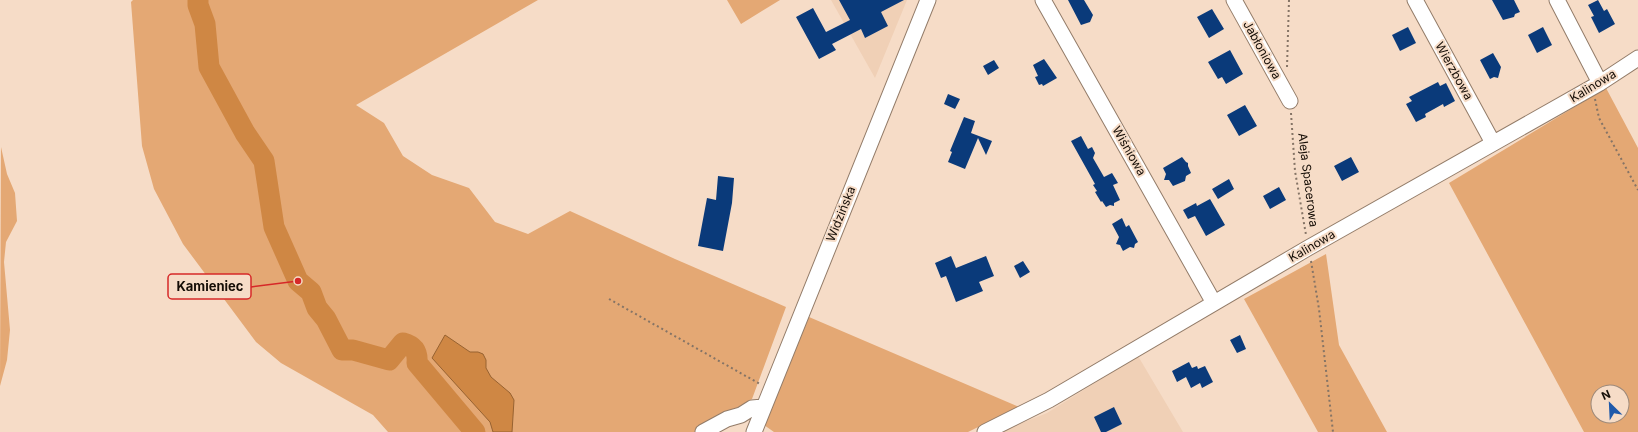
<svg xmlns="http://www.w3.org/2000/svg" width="1638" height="432" viewBox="0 0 1638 432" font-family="Inter,sans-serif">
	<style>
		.built { fill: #f0d0b6 }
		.green { fill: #e4a874; fill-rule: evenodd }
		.water { fill: #cf8744; stroke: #976231 }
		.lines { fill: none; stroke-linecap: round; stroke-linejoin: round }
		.river { stroke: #cf8744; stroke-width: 21 }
		.building { fill: #0a3a7a }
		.minor-casing { stroke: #937c69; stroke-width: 17 }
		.path { stroke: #857466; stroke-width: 2; stroke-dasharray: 2 3; stroke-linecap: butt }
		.minor { stroke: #fff; stroke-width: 15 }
		.labels { text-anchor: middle; stroke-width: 4; stroke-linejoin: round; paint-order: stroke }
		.street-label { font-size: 12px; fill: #150d06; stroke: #f6dcc7 }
		.leader { fill: none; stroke: #d62828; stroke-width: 1.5 }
		.callout-dot { fill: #d62828; stroke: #f6dcc7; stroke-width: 1.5 }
		.callout { fill: #f6dcc7; stroke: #d62828; stroke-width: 1.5 }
		.callout-label { font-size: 13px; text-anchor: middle; font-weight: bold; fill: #150d06 }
	</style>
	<rect width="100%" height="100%" fill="#f6dcc7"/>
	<path class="built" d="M831 0H907L875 78Z
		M1138 356 1183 432H999L1047 413Z"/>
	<path class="green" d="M133 0H538L356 105 384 123 403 156 432 175 469 188 495 222 528 234 570 211 675 259 786 307 752 399 697 432H388L373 415 281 363 256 342 183 244 154 189 142 146 131 2Z
		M727 0H780L741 24Z
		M1606 88 1638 148V432H1584L1449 183ZM1598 392H1622V416H1598Z
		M1 147 7 174 15 193 17 221 6 242 4 262 10 330 7 360 0 386Z
		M1326 254 1339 345 1387 432H1318L1244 299Z
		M809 317 1019 407 968 432H774L764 425Z"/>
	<path class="water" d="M445 335 470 352H478L483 354 486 360V368L491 377 510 393 514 400 512 432H493L490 422 432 358Z"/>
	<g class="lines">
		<path class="river" d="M198 0V5L205 24 209 67 245 133 264 161 274 227 298 281 311 292 317 308 326 319 342 350H353L389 360 403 343C414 346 418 351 417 363L475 432"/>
	</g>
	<path class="building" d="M839 0H904L881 12 888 26 865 38 861 29 832 44 836 50 819 59 796 17 813 8 826 32 850 20Z
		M1068 0H1084L1093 15 1090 22 1081 25Z
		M1492 0H1514L1520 12 1515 14 1514 17 1503 20Z
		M1598 0 1604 11 1607 9 1615 24 1599 33 1591 17 1594 16 1588 5Z
		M1212 9 1224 29 1209 38 1197 17Z
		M1408 27 1416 43 1400 51 1392 35Z
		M1543 27 1552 45 1537 53 1528 35Z
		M1230 50 1243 74 1226 84 1222 77 1218 79 1208 62Z
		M1493 53 1501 67 1498 78 1494 77 1490 79 1480 60Z
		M1044 59 1057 78 1043 86 1042 84 1039 85 1035 77 1038 76 1033 65Z
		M994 60 999 68 988 75 983 66Z
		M1438 82 1440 86 1446 83 1455 101 1444 107 1443 104 1425 114 1426 117 1416 122 1406 104 1412 101 1409 97Z
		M948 94 960 99 955 109 944 104Z
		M1245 105 1257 126 1239 136 1227 115Z
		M964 117 975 121 971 133 992 141 986 155 978 138 965 169 948 162 952 152 950 151Z
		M1081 136 1088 149 1092 147 1095 153 1093 158 1104 177 1112 173 1118 183 1113 185 1120 200 1114 203V206L1110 205 1106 207 1102 201 1101 202 1095 192 1097 191 1093 185 1095 184 1071 141Z
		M1182 157 1186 162 1188 163V166L1191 173 1186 176 1185 181 1173 186 1169 180H1164L1166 174 1163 168Z
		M1351 157 1359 172 1342 181 1334 166Z
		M718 176 734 178 732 203 723 251 698 246 707 198 716 200Z
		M1229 179 1234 189 1218 199 1212 189Z
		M1279 187 1286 200 1270 209 1263 196Z
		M1210 199 1225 225 1206 236 1195 216 1188 219 1183 210 1196 203 1197 206Z
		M1122 218 1126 227 1129 225 1138 242 1135 244 1134 248 1130 247 1123 251 1120 245 1116 244 1119 237 1112 224Z
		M951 256 956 268 986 256 994 276 979 282 983 291 956 302 946 276 941 278 935 263Z
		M1023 261 1030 272 1020 278 1014 266Z
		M1240 335 1246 349 1237 353 1230 340Z
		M1189 362 1192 368 1197 366 1198 369 1205 366 1213 382 1202 388 1200 383 1191 388 1186 377 1177 382 1172 371Z
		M1114 407 1122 424 1106 432H1101L1094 417Z"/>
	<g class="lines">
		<defs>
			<path id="minor" d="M1043 0 1214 303
				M1234 0 1290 101
				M1415 0 1493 143
				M1557 0 1600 83
				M703 432 727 419 741 415 752 408 763 407
				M754 432 928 0
				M985 432 1049 400 1308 248 1600 83 1638 58"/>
		</defs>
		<use href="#minor" class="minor-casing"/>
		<path class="path" d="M1287 67 1289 0
			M1595 99 1599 118 1638 190
			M1291 113 1295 171 1306 235
			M1311 261 1319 309 1333 432
			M609 299 760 384"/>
		<use href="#minor" class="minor"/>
	</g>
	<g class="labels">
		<g class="street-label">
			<text transform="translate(1262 50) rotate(61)" y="4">Jabłoniowa</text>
			<text transform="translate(1454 71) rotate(61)" y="4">Wierzbowa</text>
			<text transform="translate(1593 86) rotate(-31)" y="4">Kalinowa</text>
			<text transform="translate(1129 151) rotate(60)" y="4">Wiśniowa</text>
			<text transform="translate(1308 180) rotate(83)" y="4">Aleja Spacerowa</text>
			<text transform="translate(841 214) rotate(-68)" y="4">Widzińska</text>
			<text transform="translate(1312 246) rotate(-30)" y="4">Kalinowa</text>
		</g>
	</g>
	<path class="leader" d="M298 281L251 287"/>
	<circle class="callout-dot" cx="298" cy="281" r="4"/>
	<rect class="callout" x="168" y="274" width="83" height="25" rx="4"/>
	<g class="callout-label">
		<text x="210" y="291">Kamieniec</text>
	</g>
	<g transform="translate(1610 404) rotate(336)"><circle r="19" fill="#f6dcc7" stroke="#9c897a"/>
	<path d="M0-3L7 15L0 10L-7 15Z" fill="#1f59aa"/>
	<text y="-6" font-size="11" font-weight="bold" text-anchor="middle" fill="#150d06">N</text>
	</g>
</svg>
